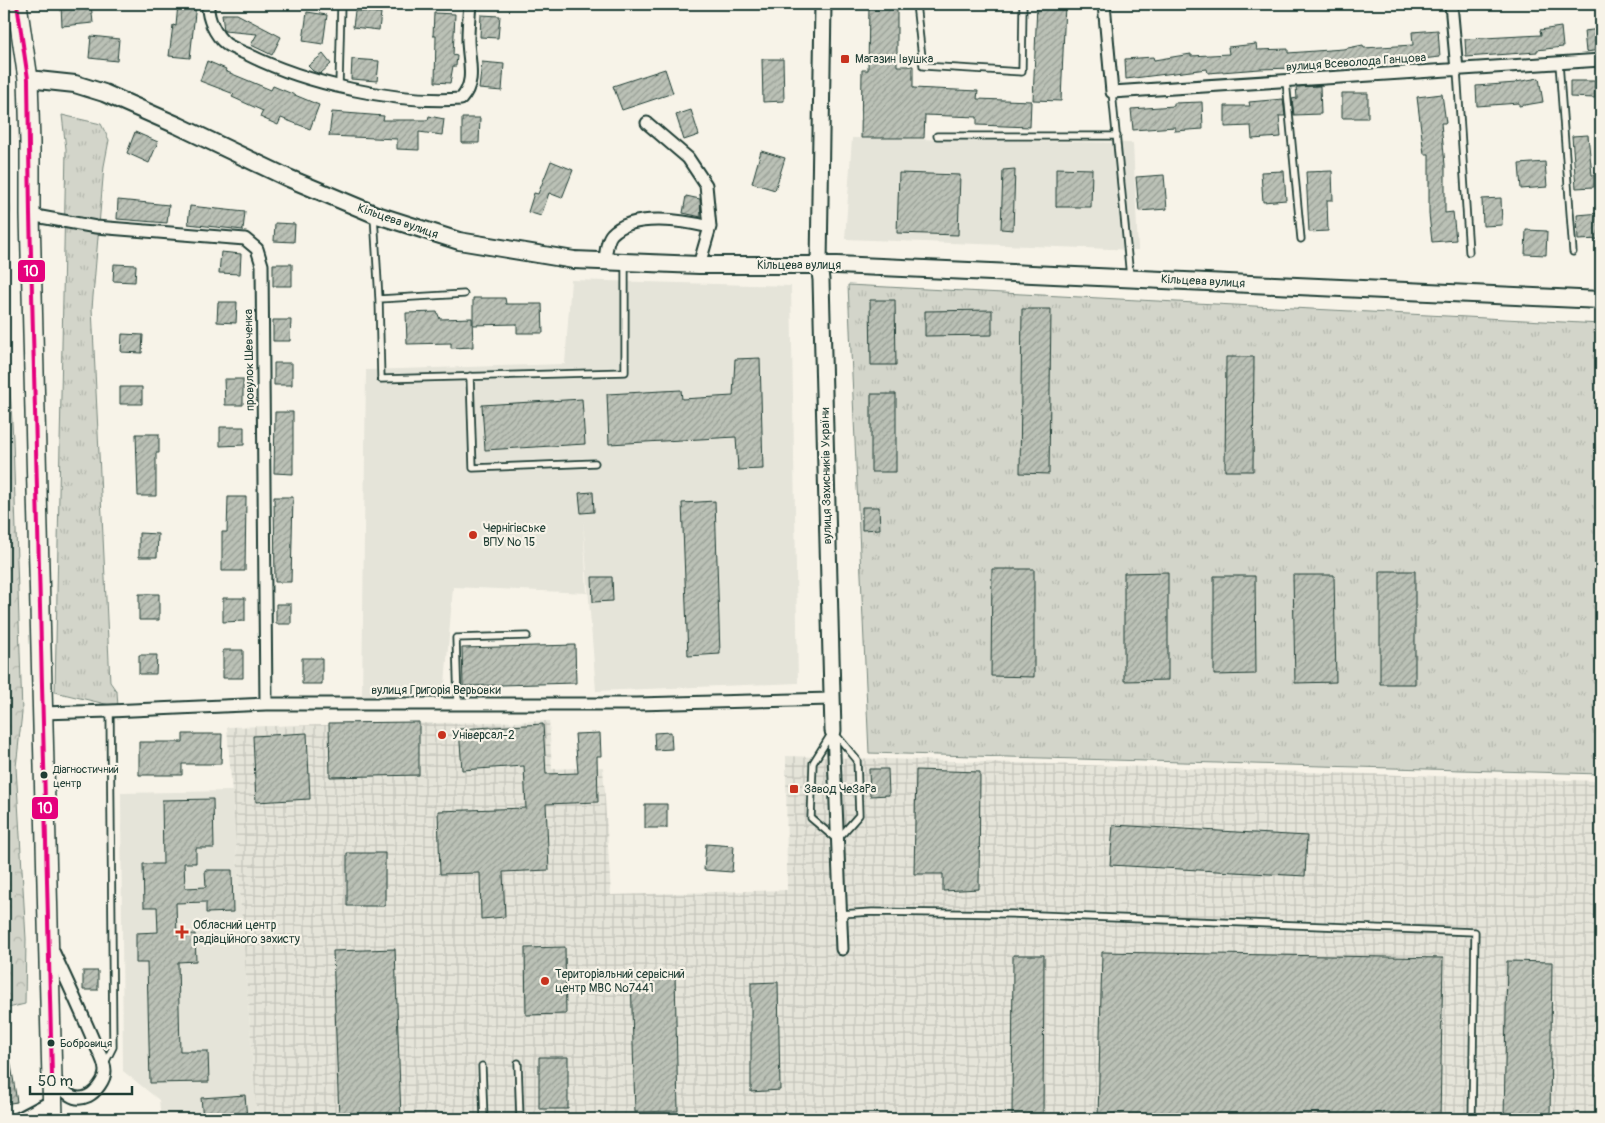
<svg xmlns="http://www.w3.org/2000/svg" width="1605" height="1123" viewBox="0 0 1605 1123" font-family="Pangolin,sans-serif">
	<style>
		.built { fill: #e5e4d9 }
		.industrial { fill: url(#industrial-grid) }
		.grass { fill: url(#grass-tufts); stroke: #79897f }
		.forest { fill: url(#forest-crowns); stroke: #79897f }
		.park { fill: url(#park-dots); stroke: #79897f }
		.building { fill: url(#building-hatch); stroke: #1f3d34 }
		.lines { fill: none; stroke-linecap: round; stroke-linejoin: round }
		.service-casing { stroke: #1f3d34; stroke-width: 9 }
		.minor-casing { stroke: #1f3d34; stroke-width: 15 }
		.tertiary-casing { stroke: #1f3d34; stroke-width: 19 }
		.secondary-casing { stroke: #1f3d34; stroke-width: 20 }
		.primary-casing { stroke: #1f3d34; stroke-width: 22 }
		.service { stroke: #f7f3e8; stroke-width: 5.5 }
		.minor { stroke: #f7f3e8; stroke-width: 11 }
		.tertiary { stroke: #f7f3e8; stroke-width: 15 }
		.secondary { stroke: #f7f3e8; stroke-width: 16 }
		.primary { stroke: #f7f3e8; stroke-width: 19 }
		.bus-1-casing { stroke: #f7f3e8; stroke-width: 8 }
		.bus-1 { stroke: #e5007d; stroke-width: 4 }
		.poi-dot { fill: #c8321e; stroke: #f7f3e8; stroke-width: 2 }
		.bus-dot { fill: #1f3d34; stroke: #f7f3e8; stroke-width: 2 }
		.labels { text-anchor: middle; stroke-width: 4.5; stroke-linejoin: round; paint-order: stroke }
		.bus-label { font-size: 11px; fill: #1f3d34; stroke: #f7f3e8; text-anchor: start }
		.poi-label { font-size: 12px; fill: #1f3d34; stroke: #f7f3e8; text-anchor: start }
		.street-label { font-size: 12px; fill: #1f3d34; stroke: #f7f3e8 }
		.line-badge { stroke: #f7f3e8; stroke-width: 2 }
		.badge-label { font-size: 14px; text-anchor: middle; font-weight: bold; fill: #fff }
	</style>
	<defs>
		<pattern id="industrial-grid" width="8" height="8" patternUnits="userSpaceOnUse" patternTransform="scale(1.25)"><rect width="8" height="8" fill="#e5e4d9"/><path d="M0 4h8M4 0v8" fill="none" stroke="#c4c4bb"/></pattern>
		<pattern id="grass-tufts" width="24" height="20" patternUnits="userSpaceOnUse" patternTransform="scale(1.25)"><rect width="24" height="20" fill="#d3d5ca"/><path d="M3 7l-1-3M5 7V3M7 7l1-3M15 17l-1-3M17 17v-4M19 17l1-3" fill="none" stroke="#b5b8ae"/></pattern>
		<pattern id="forest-crowns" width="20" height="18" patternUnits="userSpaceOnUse" patternTransform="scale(1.25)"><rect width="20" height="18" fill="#d3d5ca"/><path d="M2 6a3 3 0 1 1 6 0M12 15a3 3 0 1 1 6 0" fill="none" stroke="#b5b8ae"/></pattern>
		<pattern id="park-dots" width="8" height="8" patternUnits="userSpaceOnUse" patternTransform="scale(1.25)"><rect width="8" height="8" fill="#d3d5ca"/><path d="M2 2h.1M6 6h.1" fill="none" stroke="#b5b8ae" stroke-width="1.8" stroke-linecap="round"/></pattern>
		<pattern id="building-hatch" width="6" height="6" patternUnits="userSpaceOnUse" patternTransform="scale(1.25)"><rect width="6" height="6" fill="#bbc1b6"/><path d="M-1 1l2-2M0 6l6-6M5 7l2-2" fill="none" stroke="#979e95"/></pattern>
	</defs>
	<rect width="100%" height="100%" fill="#f7f3e8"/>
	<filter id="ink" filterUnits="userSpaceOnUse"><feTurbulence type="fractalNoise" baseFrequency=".02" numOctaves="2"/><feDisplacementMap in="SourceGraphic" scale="10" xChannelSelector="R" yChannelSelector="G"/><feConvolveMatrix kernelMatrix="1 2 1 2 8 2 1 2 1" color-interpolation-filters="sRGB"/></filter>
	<g filter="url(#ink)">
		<path class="built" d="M852 138 1133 143 1138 250 845 239Z
			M571 280 791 286 798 683 596 691 583 521 587 593 453 587 444 696 362 697 366 370 565 364Z
			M232 791 257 1119H161L159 1100 123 1071 121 793Z"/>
		<path class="industrial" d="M549 721 552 769 603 767 611 895 787 890 786 756 1601 781V1119H257L227 727Z"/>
		<path class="grass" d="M62 115 101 124 109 140 104 166 92 308 110 682 117 692 118 707 55 692 66 149Z
			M848 285 1601 324V774L869 753Z"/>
		<path class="forest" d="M4 289 13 439 22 713 16 767 26 939 25 1004 4 1009Z"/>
		<path class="park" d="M4 126 10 210 8 232H4Z"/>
		<path class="building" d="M91 4 93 23 62 26 61 6Z
			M178 4H196L190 58 169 56 173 25 176 26Z
			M1037 4H1065L1061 101 1033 100Z
			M869 5 897 6V66H913V88L978 91 977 99 1031 101 1030 127 977 125V117L925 115 924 138H861L862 70H868Z
			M355 11 381 13 379 30 353 27Z
			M307 12 327 15 323 44 303 41Z
			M434 13 455 14 453 55 457 56 456 66H453L450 83 435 82 436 36H433Z
			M222 14H237L281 37 272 55 251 45 257 34 224 31Z
			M481 15 500 16 498 38 480 37Z
			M1561 27 1563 47 1537 50V52L1466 57 1465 39 1541 35 1540 30Z
			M1601 29V50L1586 52 1584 31Z
			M1438 30 1440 57 1341 68V66L1319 67V71L1295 72V68L1260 69 1208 73 1207 69 1126 79 1125 59 1153 57 1154 60 1191 54V56L1229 54 1228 47 1256 44 1257 50 1288 49V53L1343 49 1363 45 1364 48 1413 45 1412 32Z
			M91 36 119 39 117 61 89 58Z
			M323 54 331 64 320 74 313 71 308 66Z
			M352 59 379 61 377 81 351 79Z
			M762 59H783L784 101 763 102Z
			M207 61 226 69 225 71 271 90 273 86 319 105 310 129 281 118 278 125 260 117 263 111 232 97 234 94 200 81Z
			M482 62 504 64 502 91 479 89Z
			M665 69 673 93 622 110 613 86Z
			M1539 78 1543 102 1519 106V103L1477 106 1476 86 1516 83V82Z
			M1570 81H1595V98L1570 97Z
			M1320 86 1321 114 1294 115 1292 99 1297 98 1296 87Z
			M1342 93H1368V118H1342Z
			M1442 94 1446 123H1441L1445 165V213L1453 212 1456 240 1432 242 1429 214V154H1424L1417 97Z
			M1283 99 1285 116H1279L1281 137 1252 139 1251 126 1225 127V106H1250L1249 102Z
			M1202 102 1203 129 1175 131V127L1133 130 1131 109 1174 106V103Z
			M691 110 699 135 684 140 676 115Z
			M332 112 384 116 383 120H428L429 116 444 119 442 135 419 132V150L397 149V139L329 136Z
			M462 118H480L479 143H462Z
			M135 132 158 142 149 163 127 153Z
			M1588 135 1592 175H1594V187L1576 188 1572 136Z
			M761 151 785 158 775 190 752 183Z
			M551 161 573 170 562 198 549 193 541 216 528 212 534 193 538 194Z
			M1545 162 1547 187 1521 189 1519 164Z
			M1056 168 1092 169 1091 207H1056Z
			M1015 169 1013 230 1001 229 1003 170Z
			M1284 171 1286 200 1263 202 1261 172Z
			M1332 171 1333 200H1327L1328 231 1309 232 1306 172Z
			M899 173 960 175 958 235 897 233Z
			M1164 175 1167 209 1139 211 1136 177Z
			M686 196 700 199 701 217 683 213Z
			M1501 198 1502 225 1483 226 1482 199Z
			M118 200 169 205 167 223 117 219Z
			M190 206 245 212 243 230 188 224Z
			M1601 213V239L1578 240 1577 215Z
			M275 223 295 224 294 242 274 241Z
			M1526 230 1547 231 1546 255 1525 254Z
			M221 252 241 254 240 274 219 273Z
			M114 264 136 265 135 282 113 281Z
			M273 264H292V286H273Z
			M473 298H505L506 304H542L543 333H517V324L473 325Z
			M870 300H895L896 365H871Z
			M218 302H237L236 323 217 322Z
			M1022 309H1051L1049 474 1020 473Z
			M992 310V335L925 336V311Z
			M437 312 440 319 472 318 473 347 451 348V343L407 344 406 313Z
			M273 320H291L290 341H273Z
			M122 334 143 335 142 353 121 352Z
			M1226 357H1254L1253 471H1225Z
			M760 358 763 469 738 470 736 437 609 444 607 394 681 390 682 399 733 396 735 359Z
			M274 363H292V385H274Z
			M224 379H243V405H225Z
			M120 387H142V404H120Z
			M871 394H896V472H871Z
			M582 399 585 444 485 450 482 405Z
			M275 412H293V474L274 473Z
			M220 427H244V445L220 446Z
			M136 434H159V453H156V496H138Z
			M593 492 594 512 581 513 579 493Z
			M228 497H246L245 571H222V532H227Z
			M274 497H293L291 582H275Z
			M715 501 720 654 688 656 682 503Z
			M862 507H879L880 529 862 530Z
			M139 533 158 534 157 557H139Z
			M992 569H1034V677L991 676Z
			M1380 571H1415V684H1380Z
			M1168 572V680L1124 681V573Z
			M1293 575H1334L1336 682 1295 683Z
			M1214 576H1255L1256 674 1214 675Z
			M592 577H612L613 601 593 602Z
			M139 594H159V620H139Z
			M223 598H245V621L223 622Z
			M276 604H291V624H276Z
			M575 645 576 683 463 686 462 648Z
			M223 650H243V678H223Z
			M139 655H157L156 674H139Z
			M302 658H322V684H302Z
			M419 722V775L330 777 329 723Z
			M543 724 546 774 578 773 575 734 600 733 601 756H597L598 802 546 804 549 870 503 872 505 917 481 919 480 873 440 874 438 811 526 808 524 766 462 770 459 729Z
			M671 732 672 749 655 750 654 733Z
			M307 733 310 799 256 802 253 736Z
			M183 734H222L221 764H182V775H139V742H183Z
			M869 769H888L889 795 870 796Z
			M916 770 980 772 979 889 943 891V874H914Z
			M213 799 214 848H196V863H184L185 888 206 887 205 870H232L233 912 206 913V902L176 903 177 935 195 934 196 961 178 962 180 1051H208L209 1082 150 1083 147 963H136V933L158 932 157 907H144L143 864H163L162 800Z
			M645 804H667V828H645Z
			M1113 825 1307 836 1305 876 1110 865Z
			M706 844 734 846 732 872 704 870Z
			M347 853H385V906H347Z
			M565 947 566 1014 526 1015 525 948Z
			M395 949 401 1119H339L333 951Z
			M1102 952 1443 958 1440 1119H1098Z
			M1013 955H1044L1043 1119H1012Z
			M1507 961 1552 962 1550 1119H1504Z
			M83 971H98V990H83Z
			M675 974 678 1111 635 1112 631 975Z
			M778 982 780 1090 751 1092V983Z
			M539 1057H568V1109H539Z
			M10 1059 17 1102 4 1104V1060Z
			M245 1095 247 1119H203L201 1098Z"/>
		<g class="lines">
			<defs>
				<path id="service" d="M916 4 923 66 1022 72 1023 4
					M1559 63 1573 252
					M1457 70 1469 252
					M1286 81 1301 239
					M339 86 341 4
					M1112 92 1130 277
					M937 136H1117
					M374 216 379 299 464 294
					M379 299 381 379 625 372V264
					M470 376 473 468 595 463
					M458 704 456 638 527 636
					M833 731 857 760 859 815 837 840 811 818 813 763Z
					M840 914 872 912 1012 914 1475 932 1472 1119
					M518 1063 520 1119
					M104 1065 113 1047 110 711
					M482 1066 484 1119"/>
				<path id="minor" d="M208 4C207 18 215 35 226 44 232 48 240 51 247 54 304 83 397 104 461 99 477 81 468 61 468 39 468 27 469 15 470 4
					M1104 4 1112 92 1601 60
					M1451 4 1457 70
					M647 123 688 158 706 185 710 227 699 265
					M30 215 96 227 245 239 257 249 262 265 266 704
					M605 260C606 252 607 239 612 234 633 212 685 221 710 227
					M41 713 110 711 266 704H637L831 699
					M833 731 842 949
					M52 1076C62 1088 71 1104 88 1096 96 1092 105 1080 105 1071 105 1061 98 1051 94 1042 81 1011 67 981 53 951
					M18 1119 52 1101"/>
				<path id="tertiary" d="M823 4 819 264 821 280 833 731"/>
				<path id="secondary" d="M28 79 75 84 104 93 179 126 286 177 374 214 459 241 574 260 699 265H837L1601 300"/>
				<path id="primary" d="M17 4 28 79 30 143V215L53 1119"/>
			</defs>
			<use href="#service" class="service-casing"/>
			<use href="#minor" class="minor-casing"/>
			<use href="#tertiary" class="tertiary-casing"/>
			<use href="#secondary" class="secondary-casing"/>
			<use href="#primary" class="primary-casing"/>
			<use href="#service" class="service"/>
			<use href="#minor" class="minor"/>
			<use href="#tertiary" class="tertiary"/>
			<use href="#secondary" class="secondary"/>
			<use href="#primary" class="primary"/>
			<defs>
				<path id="bus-1" d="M17 4 28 79 30 215 52 1076"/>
			</defs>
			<use href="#bus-1" class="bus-1-casing"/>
			<use href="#bus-1" class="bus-1"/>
		</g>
	</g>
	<g class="poi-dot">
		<rect x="840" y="54" width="10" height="10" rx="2.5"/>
		<circle cx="473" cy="535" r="5"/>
		<circle cx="442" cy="735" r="5"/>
		<rect x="789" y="784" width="10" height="10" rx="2.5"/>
		<path d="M179.5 924.5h5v5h5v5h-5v5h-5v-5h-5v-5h5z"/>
		<circle cx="545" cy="981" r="5"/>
	</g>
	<g class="bus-dot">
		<circle cx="44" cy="775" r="4.5"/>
		<circle cx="51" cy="1043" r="4.5"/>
	</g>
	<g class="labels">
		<g class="bus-label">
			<text x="53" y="773">Діагностичний<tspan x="53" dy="14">центр</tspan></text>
			<text x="60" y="1047">Бобровиця</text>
		</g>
		<g class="poi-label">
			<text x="855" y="63">Магазин Івушка</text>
			<text x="483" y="532">Чернігівське<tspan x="483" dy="14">ВПУ № 15</tspan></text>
			<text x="452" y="739">Універсал-2</text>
			<text x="804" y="793">Завод ЧеЗаРа</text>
			<text x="193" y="929">Обласний центр<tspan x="193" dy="14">радіаційного захисту</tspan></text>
			<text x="555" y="978">Територіальний сервісний<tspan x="555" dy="14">центр МВС №7441</tspan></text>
		</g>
		<g class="street-label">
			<text transform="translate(1356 62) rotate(-4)" y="4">вулиця Всеволода Ганцова</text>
			<text transform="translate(398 221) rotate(19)" y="4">Кільцева вулиця</text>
			<text x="799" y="269">Кільцева вулиця</text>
			<text transform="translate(1203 281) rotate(3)" y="4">Кільцева вулиця</text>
			<text transform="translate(249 360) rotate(-91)" y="4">провулок Шевченка</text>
			<text transform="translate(826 476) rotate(-91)" y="4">вулиця Захисників України</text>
			<text x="436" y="694">вулиця Григорія Верьовки</text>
		</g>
	</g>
	<g class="line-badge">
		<rect x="17" y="259" width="29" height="24" rx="5" fill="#e5007d"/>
		<rect x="31" y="796" width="28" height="24" rx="5" fill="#e5007d"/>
	</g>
	<g class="badge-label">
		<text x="31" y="276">10</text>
		<text x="45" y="813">10</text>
	</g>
	<rect width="1605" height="1123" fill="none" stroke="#f7f3e8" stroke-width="20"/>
	<rect x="10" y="10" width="1585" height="1103" fill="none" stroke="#1f3d34" stroke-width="2" filter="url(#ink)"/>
	<path d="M30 1086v8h102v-8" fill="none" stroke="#1f3d34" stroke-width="2.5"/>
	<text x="38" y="1086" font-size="15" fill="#1f3d34" stroke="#f7f3e8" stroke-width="4" paint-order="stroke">50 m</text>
</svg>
